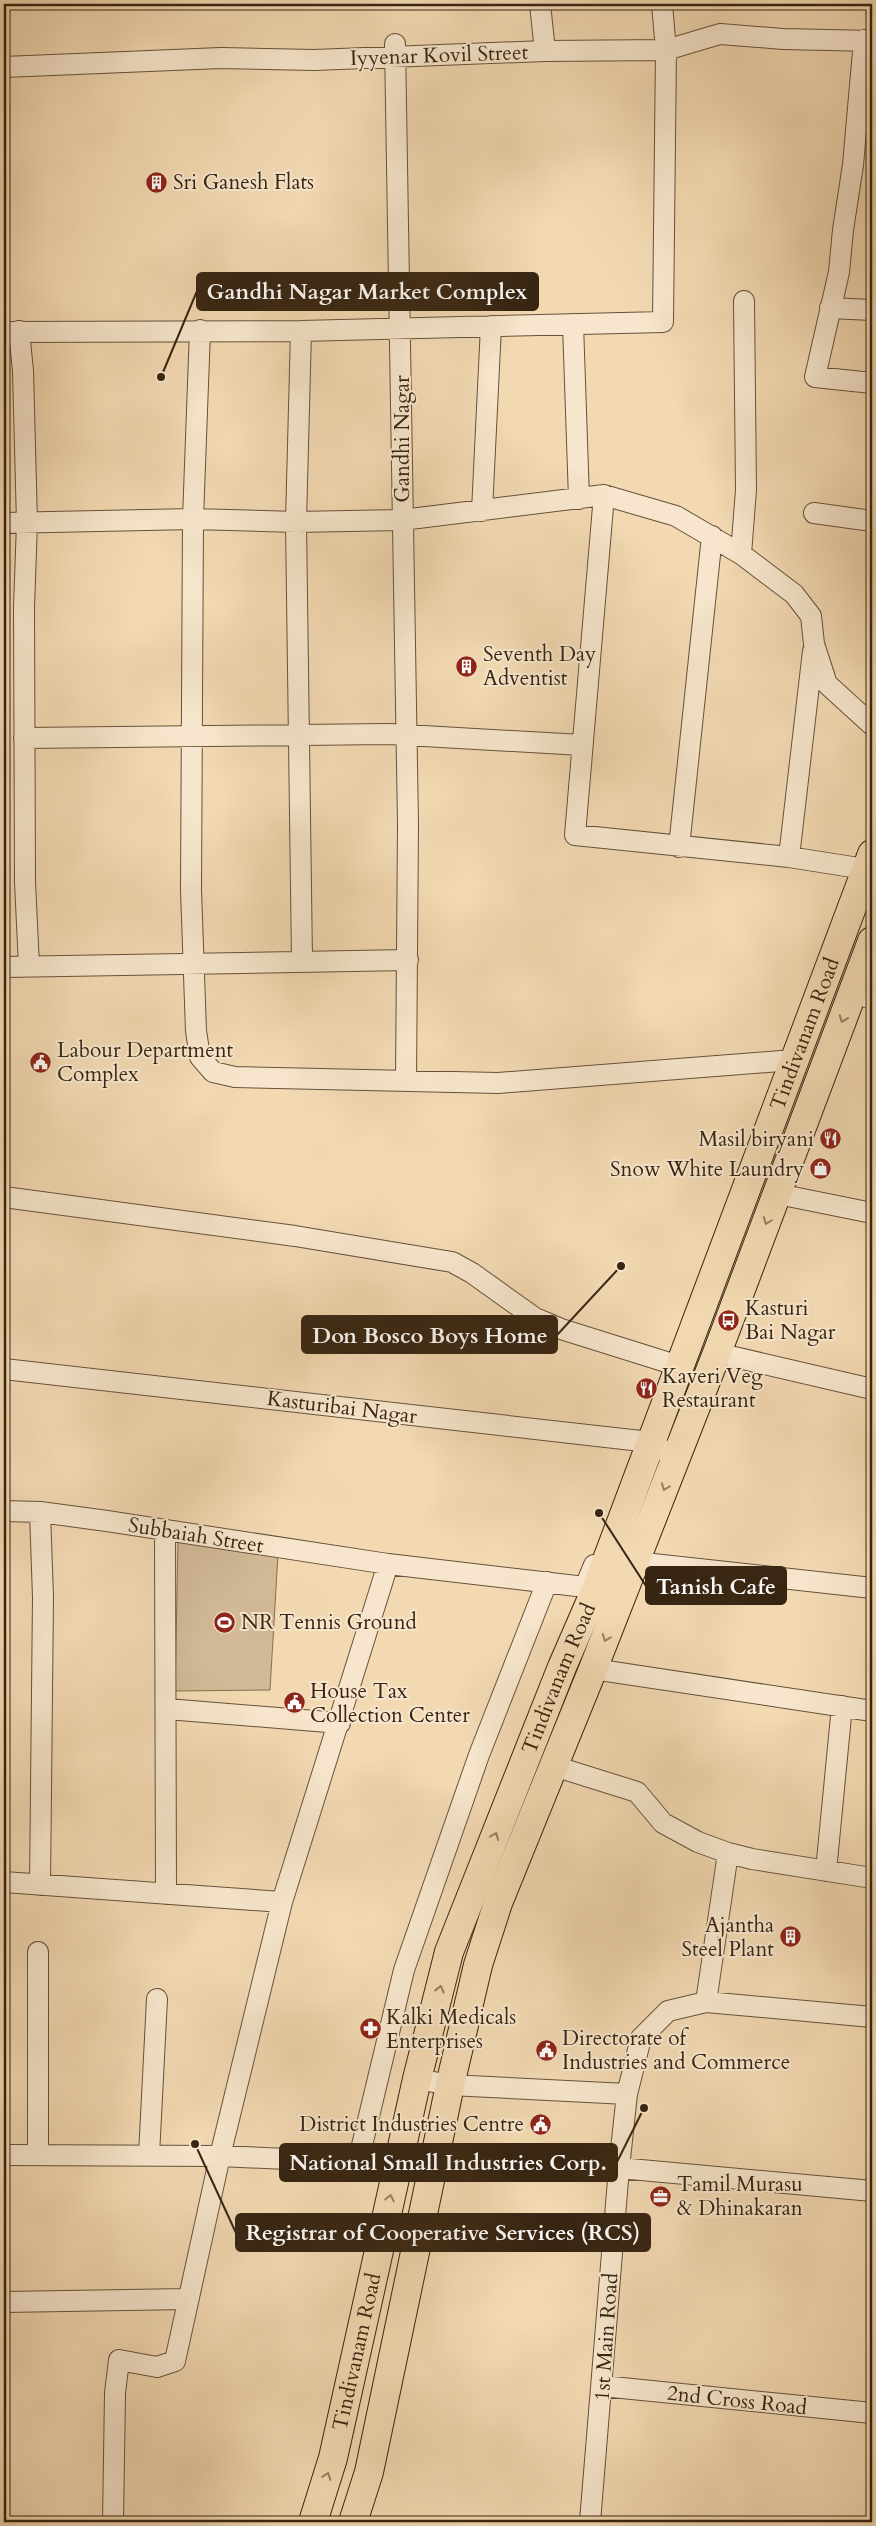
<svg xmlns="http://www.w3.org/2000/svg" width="876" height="2526" viewBox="0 0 876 2526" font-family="Cardo,serif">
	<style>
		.green { fill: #d2ba97; stroke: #847054 }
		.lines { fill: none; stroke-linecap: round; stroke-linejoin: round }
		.minor-casing { stroke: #66523a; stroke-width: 22 }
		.trunk-casing { stroke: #372512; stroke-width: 30 }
		.minor { stroke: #f7e6cd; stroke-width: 20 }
		.trunk { stroke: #f2d9b2; stroke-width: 28 }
		.oneway { stroke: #947f62 }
		.labels { text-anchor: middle; stroke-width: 4; stroke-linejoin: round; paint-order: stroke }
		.street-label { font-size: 21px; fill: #372512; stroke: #f7e6cd }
		.poi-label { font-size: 21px; fill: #372512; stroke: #f7e6cd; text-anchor: start }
		.leader { fill: none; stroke: #372512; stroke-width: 2 }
		.callout-dot { fill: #372512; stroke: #f7e6cd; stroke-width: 2 }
		.callout { fill: #372512; stroke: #372512; stroke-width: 2 }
		.callout-label { font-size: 22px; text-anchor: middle; font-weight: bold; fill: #fff }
	</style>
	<rect width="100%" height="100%" fill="#f2d9b2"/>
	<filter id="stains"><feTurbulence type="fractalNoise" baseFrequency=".004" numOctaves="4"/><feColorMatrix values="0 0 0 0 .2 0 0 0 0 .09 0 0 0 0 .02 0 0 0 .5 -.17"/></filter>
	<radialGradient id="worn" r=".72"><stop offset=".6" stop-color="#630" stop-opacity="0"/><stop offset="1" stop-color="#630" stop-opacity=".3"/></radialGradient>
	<path class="green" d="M178 1542 278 1554 270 1690 175 1691Z"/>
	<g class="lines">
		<defs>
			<path id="minor" d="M540 4 545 51
				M864 40 853 165 843 230 839 272 815 377 872 383
				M395 44 408 825 406 1081
				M4 67 221 58 314 60 545 51 666 50 720 34 783 39 872 41
				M830 308 872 310
				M573 324 579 499
				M200 330 193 519 191 890 196 1031 200 1057 213 1072 235 1077 498 1083 793 1060
				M19 331 23 371 27 523 24 607 25 882 29 966
				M301 331 296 522 302 961
				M4 332 301 331 663 322 666 50 662 4
				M604 495 575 835 789 857 865 869
				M482 511 491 326
				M814 513 872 521
				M4 523 193 519 296 522 402 520 604 495 676 516 741 554 794 594 811 616 814 644 827 684 872 725
				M741 554 746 490 744 301
				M24 738 389 734 582 745
				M679 847 712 536
				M789 857 813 651
				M4 967 408 960
				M853 992 872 999
				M778 1194 872 1213
				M4 1197 295 1236 452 1262 472 1273 535 1318 561 1329 679 1366
				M717 1353 872 1389
				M4 1369 650 1442 676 1458
				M4 1511 40 1512 107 1521 388 1564
				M40 1512 43 1597 40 1885
				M165 1530 166 1894
				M635 1562 872 1588
				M593 1669 872 1711
				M167 1709 340 1723
				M554 1766 637 1792 663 1823 698 1842 728 1853 752 1859 872 1878
				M826 1871 842 1706
				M4 1882 282 1902
				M38 1952V2155
				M706 2002 728 1853
				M417 2079 450 2085 627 2094 619 2168 590 2522
				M627 2094 641 2038 668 2011 706 2002 872 2017
				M4 2155 220 2156 398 2164
				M149 2155 157 1999
				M358 2162 404 1970 479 1755 547 1582
				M619 2168 872 2191
				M4 2302 188 2299
				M602 2386 872 2413
				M113 2522 115 2393 119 2360 157 2367 175 2361 220 2156 282 1902 388 1564 585 1587 594 1565"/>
			<g id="trunk">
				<path id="s1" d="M313 2522 333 2458 417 2079 449 1952 562 1667 596 1589 872 854"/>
				<path d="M353 2522 369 2472 450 2085 478 1965 498 1903 593 1669 717 1353 872 941"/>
			</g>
		</defs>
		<use href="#minor" class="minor-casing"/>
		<use href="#trunk" class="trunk-casing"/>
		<use href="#minor" class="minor"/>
		<use href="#trunk" class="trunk"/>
	</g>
	<defs><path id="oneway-chevron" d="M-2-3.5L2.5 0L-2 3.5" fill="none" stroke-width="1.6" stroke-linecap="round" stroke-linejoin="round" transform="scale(1.25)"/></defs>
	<g class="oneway">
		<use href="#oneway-chevron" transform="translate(843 1019) rotate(110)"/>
		<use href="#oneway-chevron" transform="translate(767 1221) rotate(111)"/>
		<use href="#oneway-chevron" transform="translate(665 1487) rotate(111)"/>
		<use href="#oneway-chevron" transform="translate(606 1638) rotate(111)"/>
		<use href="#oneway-chevron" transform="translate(495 1836) rotate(-68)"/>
		<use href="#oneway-chevron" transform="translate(440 1989) rotate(-76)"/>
		<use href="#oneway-chevron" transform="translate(390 2198) rotate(-78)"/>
		<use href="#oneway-chevron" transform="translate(327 2476) rotate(-72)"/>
	</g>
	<defs>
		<symbol id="building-disc" viewBox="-11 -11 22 22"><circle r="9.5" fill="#8f2418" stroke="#f7e6cd"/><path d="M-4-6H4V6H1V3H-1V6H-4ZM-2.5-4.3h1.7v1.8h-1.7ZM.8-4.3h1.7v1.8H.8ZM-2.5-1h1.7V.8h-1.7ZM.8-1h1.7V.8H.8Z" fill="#fff"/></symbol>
		<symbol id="civic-disc" viewBox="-11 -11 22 22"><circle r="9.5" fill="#8f2418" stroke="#f7e6cd"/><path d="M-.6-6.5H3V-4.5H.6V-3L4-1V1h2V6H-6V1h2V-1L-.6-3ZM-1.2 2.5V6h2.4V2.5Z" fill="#fff"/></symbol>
		<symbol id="restaurant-disc" viewBox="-11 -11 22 22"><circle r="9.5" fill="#8f2418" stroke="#f7e6cd"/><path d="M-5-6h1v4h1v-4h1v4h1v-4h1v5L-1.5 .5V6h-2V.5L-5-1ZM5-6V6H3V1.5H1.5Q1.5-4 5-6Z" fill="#fff"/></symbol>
		<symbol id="shop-disc" viewBox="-11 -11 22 22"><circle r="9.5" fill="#8f2418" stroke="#f7e6cd"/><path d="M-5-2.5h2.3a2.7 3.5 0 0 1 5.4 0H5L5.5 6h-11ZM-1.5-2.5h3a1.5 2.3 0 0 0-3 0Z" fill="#fff"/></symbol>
		<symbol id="bus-disc" viewBox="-11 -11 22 22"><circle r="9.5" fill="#8f2418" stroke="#f7e6cd"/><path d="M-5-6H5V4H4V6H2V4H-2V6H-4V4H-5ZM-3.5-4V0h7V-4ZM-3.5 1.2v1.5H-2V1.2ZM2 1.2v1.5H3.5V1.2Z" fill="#fff"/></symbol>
		<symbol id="stadium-disc" viewBox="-11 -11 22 22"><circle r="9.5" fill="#8f2418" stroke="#f7e6cd"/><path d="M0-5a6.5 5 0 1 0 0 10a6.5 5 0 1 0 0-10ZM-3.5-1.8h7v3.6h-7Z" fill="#fff"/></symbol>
		<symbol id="pharmacy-disc" viewBox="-11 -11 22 22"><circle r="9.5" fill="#8f2418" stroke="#f7e6cd"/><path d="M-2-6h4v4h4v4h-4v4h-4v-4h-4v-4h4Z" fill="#fff"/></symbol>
		<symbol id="office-disc" viewBox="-11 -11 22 22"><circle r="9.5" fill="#8f2418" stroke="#f7e6cd"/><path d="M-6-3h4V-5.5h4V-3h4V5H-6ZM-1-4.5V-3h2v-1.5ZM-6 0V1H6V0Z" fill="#fff"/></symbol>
	</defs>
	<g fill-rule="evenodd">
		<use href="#building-disc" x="144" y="170" width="25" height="25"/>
		<use href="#building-disc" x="454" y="654" width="25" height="25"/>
		<use href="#civic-disc" x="28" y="1050" width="25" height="25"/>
		<use href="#restaurant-disc" x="818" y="1126" width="25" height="25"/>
		<use href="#shop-disc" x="808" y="1156" width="25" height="25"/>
		<use href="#bus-disc" x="716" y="1308" width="25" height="25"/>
		<use href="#restaurant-disc" x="634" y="1376" width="25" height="25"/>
		<use href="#stadium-disc" x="212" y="1610" width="25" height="25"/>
		<use href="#civic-disc" x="282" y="1690" width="25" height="25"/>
		<use href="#building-disc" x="778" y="1924" width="25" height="25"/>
		<use href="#pharmacy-disc" x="358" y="2016" width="25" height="25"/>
		<use href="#civic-disc" x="534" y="2038" width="25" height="25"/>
		<use href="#civic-disc" x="528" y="2112" width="25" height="25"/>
		<use href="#office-disc" x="648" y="2184" width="25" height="25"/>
	</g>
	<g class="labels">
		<g class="street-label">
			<text transform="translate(439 55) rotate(-2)" y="7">Iyyenar Kovil Street</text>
			<text transform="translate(402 439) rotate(-90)" y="7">Gandhi Nagar</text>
			<text dy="7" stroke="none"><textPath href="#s1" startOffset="1571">Tindivanam Road</textPath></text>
			<text transform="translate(342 1407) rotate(7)" y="7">Kasturibai Nagar</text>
			<text transform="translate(196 1535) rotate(9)" y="7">Subbaiah Street</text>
			<text dy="7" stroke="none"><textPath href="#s1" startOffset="881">Tindivanam Road</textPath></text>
			<text transform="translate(606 2337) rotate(-86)" y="7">1st Main Road</text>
			<text dy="7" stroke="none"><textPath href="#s1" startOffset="176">Tindivanam Road</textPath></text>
			<text transform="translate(737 2400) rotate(6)" y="7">2nd Cross Road</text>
		</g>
		<g class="poi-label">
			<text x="173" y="189">Sri Ganesh Flats</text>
			<text x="483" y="661">Seventh Day<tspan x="483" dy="24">Adventist</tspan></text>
			<text x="57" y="1057">Labour Department<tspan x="57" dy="24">Complex</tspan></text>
			<text x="814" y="1146" text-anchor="end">Masil biryani</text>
			<text x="804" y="1176" text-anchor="end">Snow White Laundry</text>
			<text x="745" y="1315">Kasturi<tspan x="745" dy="24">Bai Nagar</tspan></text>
			<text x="662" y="1383">Kaveri Veg<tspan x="662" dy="24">Restaurant</tspan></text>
			<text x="241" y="1629">NR Tennis Ground</text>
			<text x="310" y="1698">House Tax<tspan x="310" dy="24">Collection Center</tspan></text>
			<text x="774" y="1932" text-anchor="end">Ajantha<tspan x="774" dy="24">Steel Plant</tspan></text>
			<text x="386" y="2024">Kalki Medicals<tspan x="386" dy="24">Enterprises</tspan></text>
			<text x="562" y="2045">Directorate of<tspan x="562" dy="24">Industries and Commerce</tspan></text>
			<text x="524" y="2131" text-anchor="end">District Industries Centre</text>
			<text x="677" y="2191">Tamil Murasu<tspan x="677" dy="24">&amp; Dhinakaran</tspan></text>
		</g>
	</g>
	<path class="leader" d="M161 377L197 291M621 1266L557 1335M599 1513L646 1586M644 2108L617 2162M195 2144L236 2233"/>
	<g class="callout-dot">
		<circle cx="161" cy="377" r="5"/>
		<circle cx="621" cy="1266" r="5"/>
		<circle cx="599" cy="1513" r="5"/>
		<circle cx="644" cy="2108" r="5"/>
		<circle cx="195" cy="2144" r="5"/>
	</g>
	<g class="callout">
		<rect x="197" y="273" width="341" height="37" rx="5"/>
		<rect x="302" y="1316" width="255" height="37" rx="5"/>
		<rect x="646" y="1567" width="140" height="37" rx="5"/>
		<rect x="280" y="2144" width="337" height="37" rx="5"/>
		<rect x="236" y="2214" width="414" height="37" rx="5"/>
	</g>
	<g class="callout-label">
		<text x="367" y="299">Gandhi Nagar Market Complex</text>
		<text x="430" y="1343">Don Bosco Boys Home</text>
		<text x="716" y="1594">Tanish Cafe</text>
		<text x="448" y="2170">National Small Industries Corp.</text>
		<text x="443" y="2240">Registrar of Cooperative Services (RCS)</text>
	</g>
	<rect width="876" height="2526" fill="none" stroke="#f2d9b2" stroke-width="20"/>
	<rect x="5" y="5" width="866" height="2516" fill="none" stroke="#372512" stroke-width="2.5"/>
	<rect x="10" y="10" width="856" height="2506" fill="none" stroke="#372512"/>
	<rect width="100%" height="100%" filter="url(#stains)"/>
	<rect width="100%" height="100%" fill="url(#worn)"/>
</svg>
